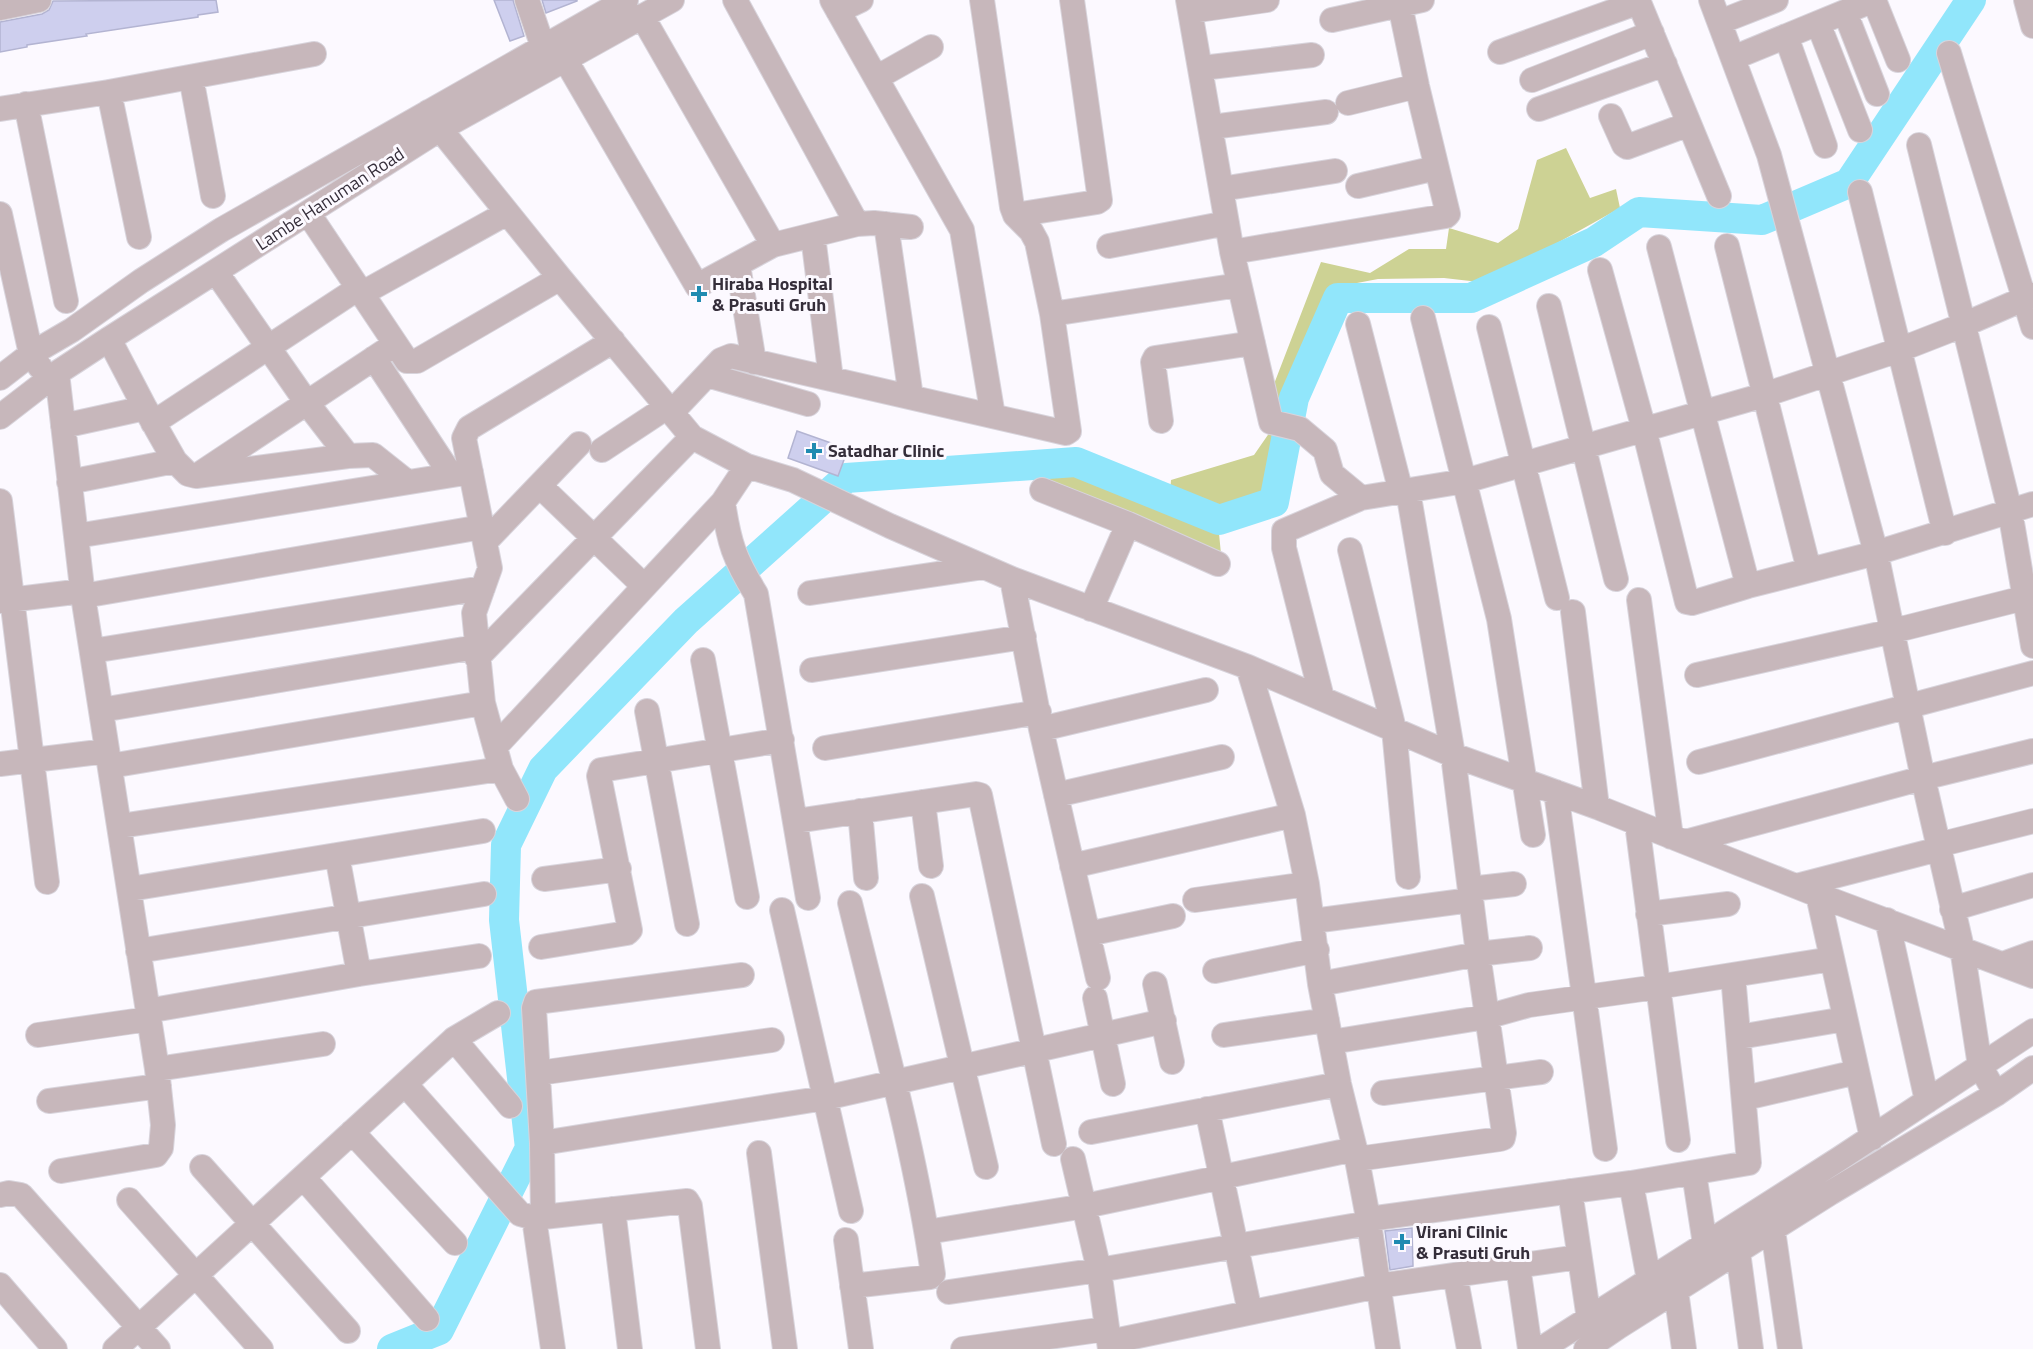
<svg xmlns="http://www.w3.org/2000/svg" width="2033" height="1349" viewBox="0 0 2033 1349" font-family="'Titillium Web',sans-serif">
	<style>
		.green { fill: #cdd294 }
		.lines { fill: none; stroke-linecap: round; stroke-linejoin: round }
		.river { stroke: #91e6fb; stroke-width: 30 }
		.building { fill: #cecfee; stroke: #b3b4d2; stroke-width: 1.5 }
		.minor-casing { stroke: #d8d4dc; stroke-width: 26 }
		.minor { stroke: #c7b7bb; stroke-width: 24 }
		.poi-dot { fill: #1f8bb1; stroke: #fcf9ff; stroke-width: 2 }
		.labels { text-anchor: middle; stroke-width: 6; stroke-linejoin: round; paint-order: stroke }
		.street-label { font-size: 18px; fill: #352e3a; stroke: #fcf9ff }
		.poi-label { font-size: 18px; font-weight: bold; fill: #352e3a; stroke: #fcf9ff; text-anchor: start }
	</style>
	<rect width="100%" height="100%" fill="#fcf9ff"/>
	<path class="green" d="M1566 148 1590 198 1616 189 1620 208 1507 271 1479 282 1444 278 1378 279 1357 283H1340L1311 334 1292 403 1284 452 1260 498 1217 509 1170 495 1171 480 1254 455 1283 413 1274 384 1321 262 1370 273 1409 249H1446L1449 228 1498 243 1518 229 1537 160Z
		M1056 464 1218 523 1221 554 1047 479Z"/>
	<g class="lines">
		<path class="river" d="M392 1349 439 1330 530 1148 504 920 506 845 543 769 686 621 846 478 1076 462 1219 520 1274 502 1294 398 1338 298H1471L1594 242 1639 212 1762 220 1849 183 1971 0"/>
	</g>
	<path class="building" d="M216 0 218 12 198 15V17L86 34 87 36 27 45V47L0 52V22L42 14 49 10 53 1Z
		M494 0H513L524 36 510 41Z
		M542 0H577V1L546 13Z
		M797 431 848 449 838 476 788 458Z
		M1412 1228 1413 1266 1390 1270 1385 1231Z"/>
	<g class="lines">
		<defs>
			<path id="minor" d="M527 0 543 47
				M735 0 857 224
				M832 0 962 230 993 416
				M1188 0 1232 252 1271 422 1300 429 1325 450 1332 474 1361 498 1465 481 1764 395 1899 350 1963 325 2033 295
				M1638 0 1719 196
				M1711 0 1769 155 1876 553 1923 778 1962 948 1980 1066 1996 1094
				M1874 0 1898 60
				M2026 0 2033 26
				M0 8 39 0
				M838 11 861 0
				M1191 11 1267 0
				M1845 12 1877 94
				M642 16 773 245
				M1332 20 1422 0
				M1720 22 1776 0
				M1818 23 1860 130
				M1786 36 1825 146
				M1500 52 1639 2
				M1949 53 2033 327
				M1733 58 1874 0
				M565 59 697 286 773 245 857 224 874 223 911 227
				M1202 68 1312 55
				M191 77 213 196
				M876 78 931 47
				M1532 80 1652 33
				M109 92 139 237
				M1348 103 1417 86
				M26 104 66 301
				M0 109 109 92 314 54
				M1539 109 1665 64
				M428 112 440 129 560 278 692 437 747 466 793 480 890 526 1012 579 1248 667 1453 755 1597 807 1818 895 2033 976
				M1611 116 1624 145 1627 147 1689 124
				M1212 127 1326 112
				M1919 145 2010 511 2033 646
				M1358 186 1436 168
				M1221 189 1335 171
				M1860 192 1945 533
				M308 213 407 361H417L560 278
				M0 214 31 354 40 367
				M1015 215 1097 202 1100 200 1072 0
				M886 224 911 397
				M813 236 831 379
				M1109 246 1227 223
				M1727 246 1809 570
				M1659 247 1748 586
				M1232 252 1446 216 1448 214 1417 86 1399 0
				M738 265 754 362
				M1600 270 1644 429 1687 602 1692 603 1748 586 1876 553 2033 504
				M216 272 307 403 348 456
				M361 294 507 213
				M1549 306 1616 579
				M1052 314 1239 285
				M1423 318 1499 619 1533 835
				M1358 324 1401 492
				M1489 327 1557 598
				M109 339 145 408 175 461 188 474 196 476 348 456 373 455 407 482
				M374 358 451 475
				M57 373 83 596 157 1069 163 1125 161 1148 156 1155 61 1171
				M707 375 808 404
				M0 378 31 354 72 330 141 281 221 230 626 0
				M672 412 721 360 731 356 1066 433 1069 431 1052 314 1037 242 1031 231 1015 215 1012 207 982 0
				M0 417 57 373 109 339 440 129 672 0
				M1161 421 1153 362 1155 358 1253 343
				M153 423 357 289
				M63 426 145 408
				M602 450 667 407
				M201 473 394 345
				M69 482 175 461
				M540 486 644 586
				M1042 490 1128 524 1218 564
				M0 501 47 882
				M723 502C729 543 734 558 756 594L808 898
				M76 536 471 472
				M485 542 579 444
				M1350 550 1394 729 1408 877
				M1012 579 1041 729 1098 978
				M810 593 984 567
				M83 596 482 527
				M1639 600 1671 837
				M0 601 83 591
				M1091 609 1128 524
				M1573 612 1597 807
				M92 651 483 588
				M477 658 692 437
				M703 660 747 897
				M1248 667 1293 815 1307 884 1320 984 1339 1084 1355 1149 1369 1223 1388 1349
				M812 670 1024 637
				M1697 675 1893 631 2024 598
				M1322 698 1284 548V531L1361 498
				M101 710 476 647
				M647 711 687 924
				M1041 729 1206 690
				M495 747 723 502 747 466
				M825 748 1039 712
				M1699 762 2033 673
				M0 764 107 751
				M110 766 483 703
				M1556 792 1605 1149
				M1056 795 1222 757
				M517 799 501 769 483 703 474 613 490 568 464 438 469 428 613 341
				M923 802 931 866
				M860 811 866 878
				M796 821 976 794 980 795 1054 1144
				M1637 823 1678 1140
				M120 826 501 769
				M1685 842 1923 778 2033 751
				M1938 845 2033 821
				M337 855 359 974
				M1072 866 1293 815
				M544 879 619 869
				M1796 886 1939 849
				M130 889 483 831
				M1470 889 1514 884
				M1818 895 1872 1138
				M922 896 986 1167
				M1195 900 1307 884
				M850 903C880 1026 915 1149 933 1274L930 1277 852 1286
				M1952 909 2033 885
				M782 910 851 1211
				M1648 914 1728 904
				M1887 920 1927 1101
				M1313 921 1471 900
				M1088 934 1173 916
				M541 947 627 933 630 930 599 776 601 770 782 740
				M138 951 484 894
				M2003 964 2033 953
				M1215 971 1317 950
				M1155 984 1172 1062
				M1320 984 1478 954 1530 948
				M1095 998 1113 1084
				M147 1011 359 974 479 956
				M38 1035 149 1019
				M1224 1035 1327 1020
				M1739 1037 1845 1019
				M454 1039 510 1106
				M1331 1042 1486 1017 1529 1005 1657 987 1832 959
				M157 1069 323 1044
				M539 1073 772 1040
				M405 1084 520 1214 534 1218 687 1201 690 1206 708 1349
				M1383 1093 1541 1072
				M1745 1098 1857 1072
				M49 1101 159 1086
				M1207 1109 1250 1312
				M352 1132 455 1243
				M1091 1132 1339 1084
				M542 1143 825 1098 1164 1021
				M759 1153 785 1349
				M1073 1159 1099 1270 1110 1349
				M1357 1159 1500 1139 1503 1138 1504 1133 1478 954 1453 755 1408 491
				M202 1167 348 1331
				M1694 1173 1705 1244
				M303 1177 427 1319
				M1631 1183 1649 1280
				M1570 1191 1589 1319
				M0 1195 9 1193 21 1195 158 1349
				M129 1200 261 1349
				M613 1209 630 1349
				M543 1217 542 1143 534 1008 536 1002 742 975
				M534 1218 553 1349
				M1369 1219 1631 1183 1749 1163 1733 975
				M1773 1230 1790 1349
				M927 1232 1085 1206 1355 1149
				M846 1240 861 1349
				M1738 1252 1751 1349
				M1518 1266 1530 1349
				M1455 1275 1469 1349
				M0 1285 55 1349
				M1676 1291 1684 1349
				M949 1292 1099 1270 1369 1223
				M1109 1342 1378 1286 1579 1257
				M115 1349 454 1039 498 1013
				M963 1349 1106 1329
				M1541 1349 1839 1159 2033 1031
				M1586 1349 1618 1327 1830 1193 1996 1094 2033 1068"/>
		</defs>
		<use href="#minor" class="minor-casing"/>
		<use href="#minor" class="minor"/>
	</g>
	<g class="poi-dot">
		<path d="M696 285h6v6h6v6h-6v6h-6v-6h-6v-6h6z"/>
		<path d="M811 442h6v6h6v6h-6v6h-6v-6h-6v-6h6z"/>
		<path d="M1399 1233h6v6h6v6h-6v6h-6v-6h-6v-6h6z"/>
	</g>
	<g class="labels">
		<g class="street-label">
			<text transform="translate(330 199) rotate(-33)" y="6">Lambe Hanuman Road</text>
		</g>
		<g class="poi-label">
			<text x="712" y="290">Hiraba Hospital<tspan x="712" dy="21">&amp; Prasuti Gruh</tspan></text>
			<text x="828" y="457">Satadhar Clinic</text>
			<text x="1416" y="1238">Virani Cilnic<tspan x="1416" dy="21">&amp; Prasuti Gruh</tspan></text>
		</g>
	</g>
</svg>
